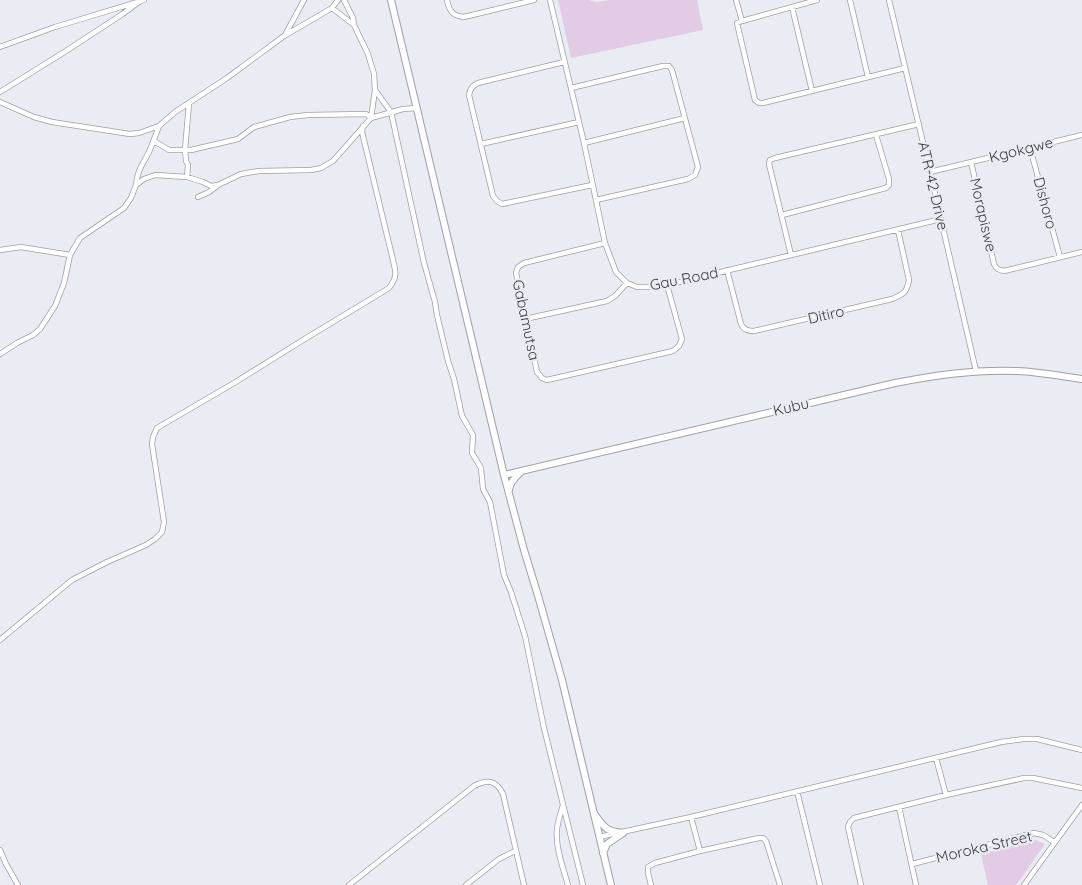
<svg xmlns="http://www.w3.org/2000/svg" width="1082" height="885" viewBox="0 0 1082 885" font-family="Quicksand,sans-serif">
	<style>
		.green { fill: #e2cbe4 }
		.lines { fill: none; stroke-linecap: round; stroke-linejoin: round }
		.minor-casing { stroke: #9d9fa7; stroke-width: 6 }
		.secondary-casing { stroke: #9d9fa7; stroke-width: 8 }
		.minor { stroke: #fff; stroke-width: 4.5 }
		.secondary { stroke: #fff; stroke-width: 6 }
		.labels { text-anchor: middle; stroke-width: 4.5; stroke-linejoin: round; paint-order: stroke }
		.street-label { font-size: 15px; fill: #3c3d40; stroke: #eaecf4 }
	</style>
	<rect width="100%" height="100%" fill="#eaecf4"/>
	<path class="green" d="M558 0H589L596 2 609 0H697L703 30 571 58Z
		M1036 840 1045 844 1017 884 1016 885H988L981 854Z"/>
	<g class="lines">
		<defs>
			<path id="minor" d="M447 0C449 10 452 16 464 17L534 0
				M550 0 584 143 605 243 616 272 627 283 637 287H648L667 285 941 219
				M736 0 742 21
				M817 0 742 21 737 23 755 100 759 103H763L905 68
				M850 0 868 77
				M889 0 930 172 976 371
				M792 7 812 91
				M332 8 354 25
				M285 35 304 0
				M0 47 55 27 144 0
				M564 62 478 83C472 86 470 89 469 95L493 196 497 201 502 204 592 185
				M571 88 663 66H669L672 70 698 167 695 175 688 179 596 200
				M375 90 391 112 424 263 435 302 437 315 448 361 454 379 462 416 473 435 472 453 481 468 483 489 490 502 504 575 511 592 525 636 544 728 583 885
				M0 92 66 51 121 15 139 2
				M0 102 34 117 52 122 130 134 139 133 159 126 175 112 227 78 284 36 332 8 338 0
				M154 141 169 150H185L189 103
				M584 143 685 118
				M481 144 579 122
				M1030 148 1060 257
				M971 162 994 264C996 269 999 270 1004 271L1082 252
				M930 172 1082 135
				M187 177 188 165 186 161 185 150H191L238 139 254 127 290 117 308 115 366 114 371 118 375 90 374 74 368 54 354 25 353 18 344 0
				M136 185C138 168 142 166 149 152 153 143 156 134 159 126
				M198 197 209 192 217 186
				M782 215 886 188 889 185V179L876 135
				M605 243 524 263 518 267 516 273 537 372 542 378 547 380 673 351 679 346 682 339 667 285
				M0 250 21 247 70 255
				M791 255 769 164 770 160 775 158 919 124
				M727 270 741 324C744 330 748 331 754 331L892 299C904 294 907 292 909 280L898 230
				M525 319 607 301 615 296 627 283
				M0 354 17 343 33 335 40 329 55 306 64 283 70 255 80 238 124 208 131 198 136 185 144 179 155 175 187 177 203 182 211 186 218 185 241 174 259 171 311 170 321 168 333 161 371 118 403 109 417 108
				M0 640 72 580 107 562 146 545 155 539 162 532 164 522 152 444 153 437 157 428 234 383 303 340 389 288C399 275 395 271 392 256L362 132 363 126
				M936 758 946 795
				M797 791 820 885
				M563 805C561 813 558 820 557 829 555 846 563 868 568 885
				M899 807 916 885
				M691 817 700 851
				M599 837 691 817 1001 742 1024 739H1037L1082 750
				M0 850 6 864 18 885
				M912 864 1034 833 1043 835 1054 842
				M349 885 474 786C488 779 496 780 503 794L524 885
				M466 885 499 859 515 851
				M651 885 648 873V867L655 863 700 851 759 838H763L766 841 780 885
				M861 885 848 827 850 822 854 818 946 795 1024 778H1033L1082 788
				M1024 885 1082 805"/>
			<path id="secondary" d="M391 0 504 475 524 550 539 599 562 680 611 885
				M504 475 895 383C935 375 976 369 1017 371 1039 372 1060 376 1082 379
				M509 490C510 482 515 477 521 472
				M596 816C605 829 607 831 623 833
				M603 853 607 844 623 833"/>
		</defs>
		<use href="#minor" class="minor-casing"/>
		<use href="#secondary" class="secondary-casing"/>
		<use href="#minor" class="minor"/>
		<use href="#secondary" class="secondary"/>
	</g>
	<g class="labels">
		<g class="street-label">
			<text transform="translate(1021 150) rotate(-14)" y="5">Kgokgwe</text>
			<text transform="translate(933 186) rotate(77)" y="5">ATR-42 Drive</text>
			<text transform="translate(1045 203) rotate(75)" y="5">Dishoro</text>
			<text transform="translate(983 215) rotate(77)" y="5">Morapiswe</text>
			<text transform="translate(684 279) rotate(-11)" y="5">Gau Road</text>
			<text transform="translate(826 315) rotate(-13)" y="5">Ditiro</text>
			<text transform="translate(526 320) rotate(78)" y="5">Gabamutsa</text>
			<text transform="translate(791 407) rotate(-13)" y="5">Kubu</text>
			<text transform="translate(984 847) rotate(-13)" y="5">Moroka Street</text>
		</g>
	</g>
</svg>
